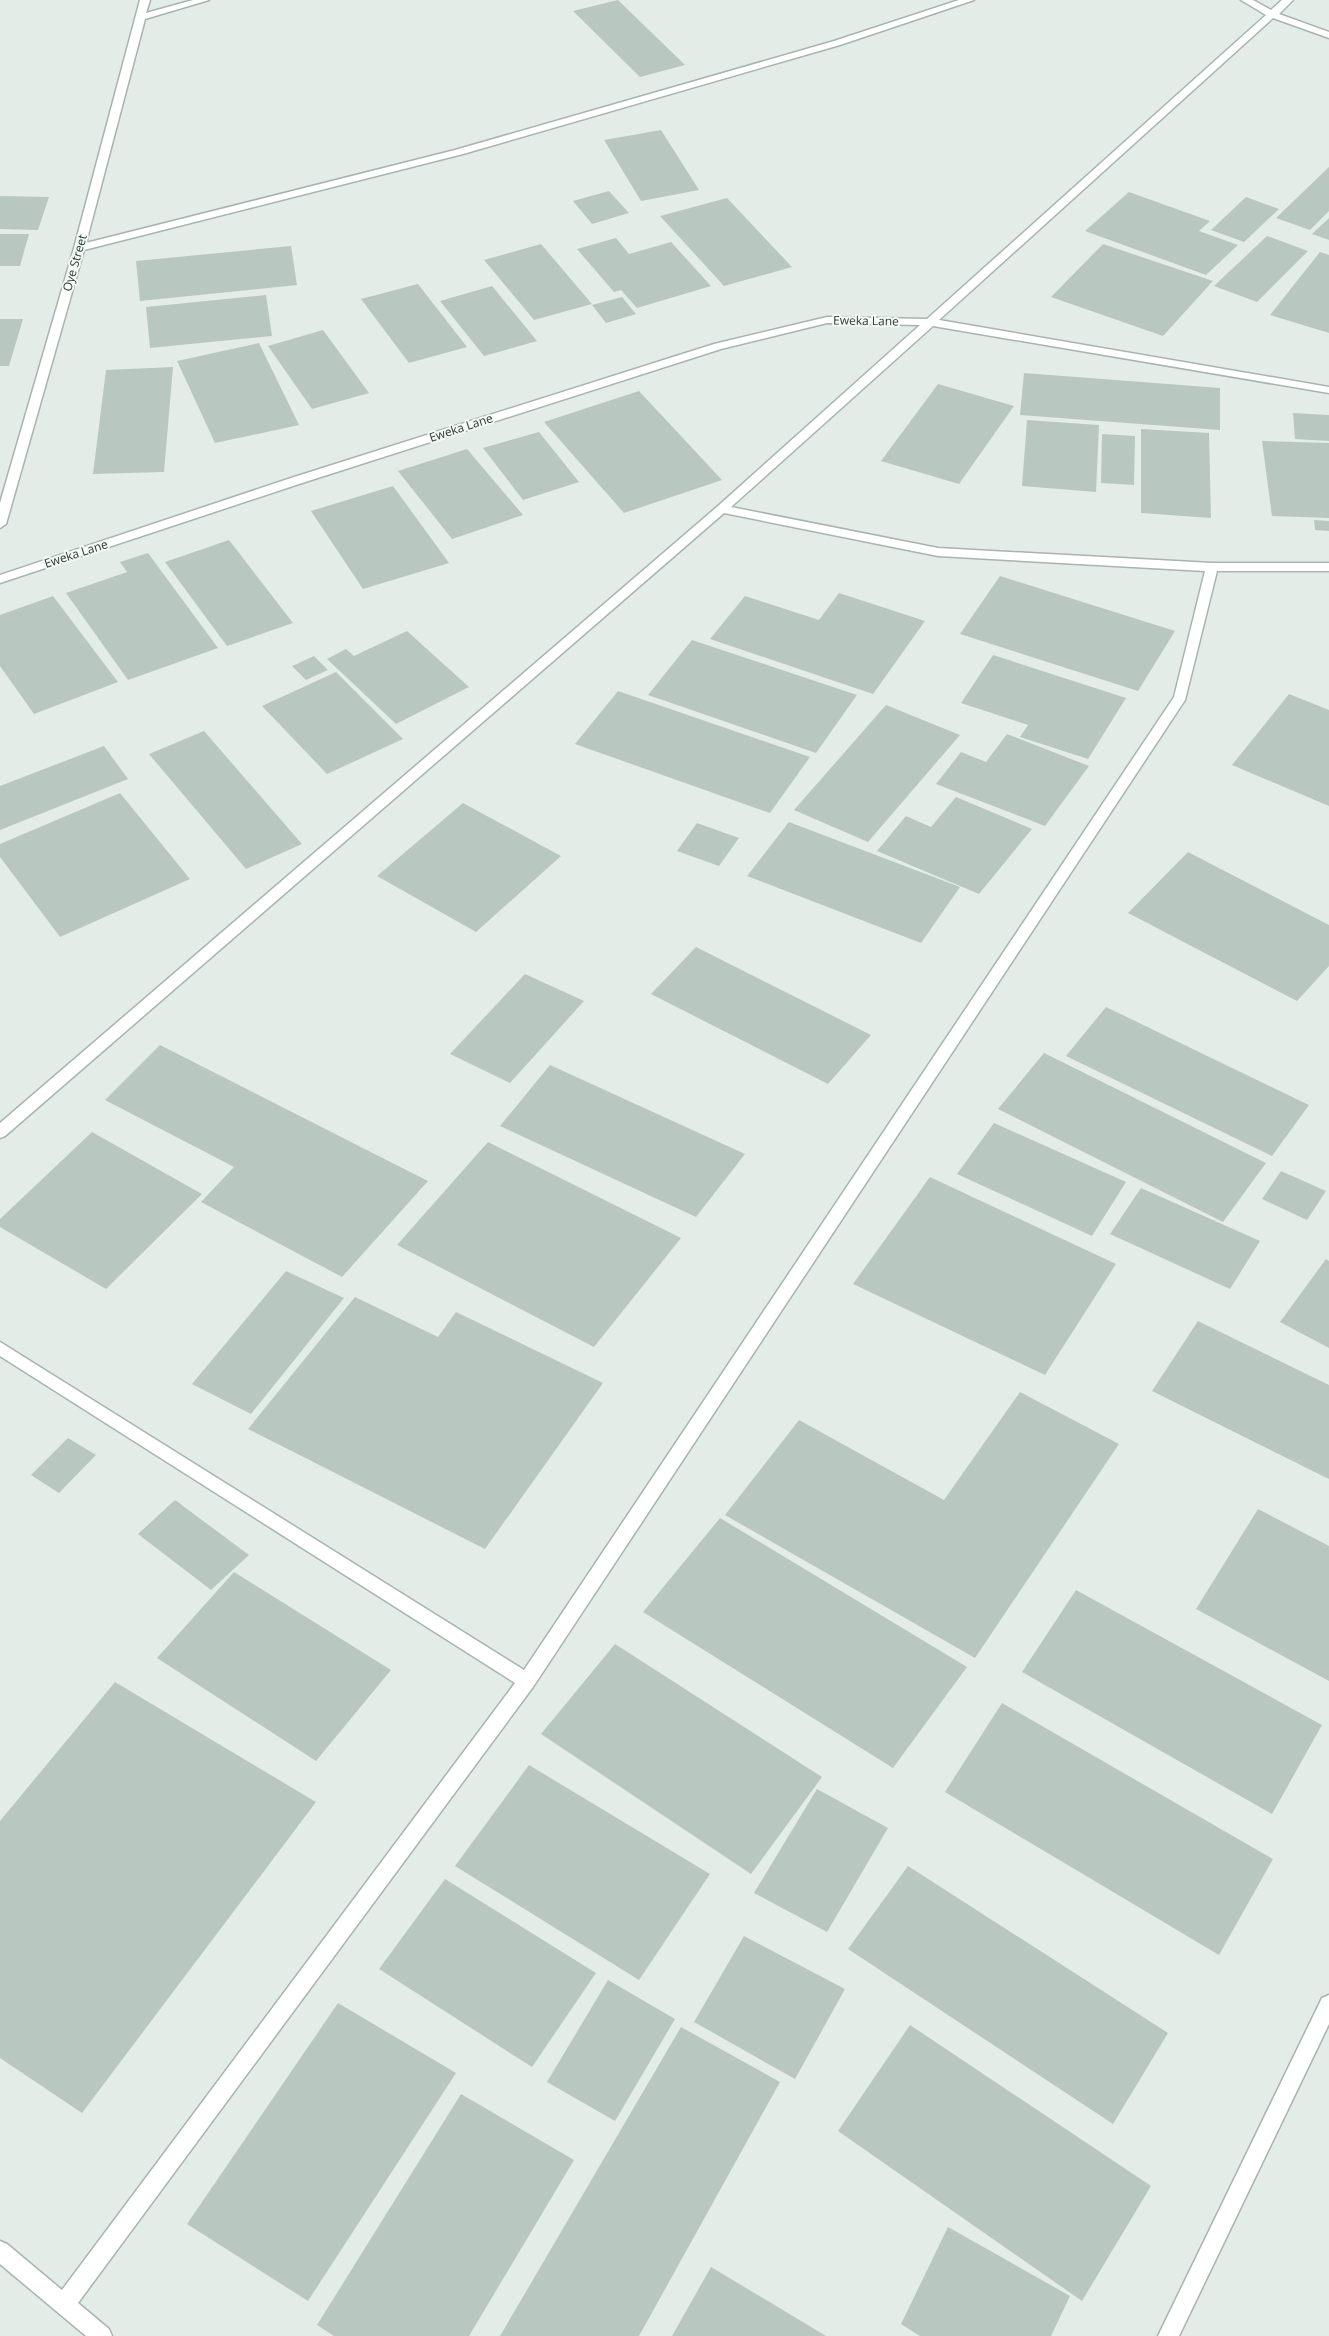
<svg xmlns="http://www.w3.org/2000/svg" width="1329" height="2336" viewBox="0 0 1329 2336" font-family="'Open Sans',sans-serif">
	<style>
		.building { fill: #b9c7c1 }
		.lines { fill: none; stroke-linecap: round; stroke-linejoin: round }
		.minor-casing { stroke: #a7b4af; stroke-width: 3 }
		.minor { fill: #fff; fill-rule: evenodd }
		.labels { text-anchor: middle; stroke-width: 4; stroke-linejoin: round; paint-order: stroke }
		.far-street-label { font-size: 12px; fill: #253d36; stroke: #f4f9f6 }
	</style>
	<rect width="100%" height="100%" fill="#e4ece8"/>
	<path class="building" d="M618 0 685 65 640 77 573 11Z
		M661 130 699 190 641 201 604 140Z
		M1329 167V211L1310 230 1276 218Z
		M609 191 629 213 592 224 573 201Z
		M1129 192 1210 221 1199 231 1238 245 1206 275 1085 231Z
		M0 196 49 197 38 230 0 229Z
		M1246 197 1279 209 1244 242 1211 230Z
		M727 198 792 267 724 286 660 216Z
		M1329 218V240L1312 234Z
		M0 234H29L20 266H0Z
		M1267 236 1308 251 1257 302 1214 286Z
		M616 238 629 254 671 242 711 286 637 308 621 290 614 292 577 249Z
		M541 244 592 304 534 320 484 260Z
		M1103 244 1213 281 1163 336 1051 297Z
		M291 246 297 285 140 301 136 261Z
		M1320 252 1329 255V333L1270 315Z
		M418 284 467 347 409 363 361 299Z
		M492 286 537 341 484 356 440 301Z
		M266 295 272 336 150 348 146 307Z
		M622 297 636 314 606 323 592 305Z
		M0 319H23L9 366H0Z
		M323 330 369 393 312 409 268 346Z
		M259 343 299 425 215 443 177 361Z
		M173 367 164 472 93 474 106 370Z
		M1024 373 1220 388V430L1020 415Z
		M938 384 1014 406 959 484 881 461Z
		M639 391 722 480 624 513 544 422Z
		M1293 413 1329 415V441L1295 439Z
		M1027 420 1099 425 1096 492 1022 486Z
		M1141 429 1209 433 1211 518 1141 513Z
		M539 432 579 482 523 500 483 448Z
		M1102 434 1135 436 1134 485 1101 483Z
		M1262 441 1329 443V518L1272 516Z
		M467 449 523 515 452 539 398 471Z
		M393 486 449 563 363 589 311 511Z
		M1314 520 1329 521V531L1315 530Z
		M229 540 293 623 227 646 165 562Z
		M148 553 218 648 128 680 66 593 127 572 120 562Z
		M1000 576 1175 631 1138 691 960 634Z
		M839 593 925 621 873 694 710 639 745 596 819 620Z
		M53 596 118 682 34 714 0 666V615Z
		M407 631 469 687 396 724 327 659 346 649 354 656Z
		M692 640 857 695 816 753 648 695Z
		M993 655 1126 698 1088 759 1020 737 1028 725 961 703Z
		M314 656 328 670 306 680 292 666Z
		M336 672 403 739 327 774 262 706Z
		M618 691 810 757 770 813 575 744Z
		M1289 694 1329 710V806L1232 765Z
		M886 705 960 735 868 842 794 810Z
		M204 731 302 844 246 869 149 754Z
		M1007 734 1089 766 1045 826 936 784 961 752 986 762Z
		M104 746 128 779 0 830V786Z
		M120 793 190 879 60 937 0 857V844Z
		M956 797 1032 829 979 894 877 851 906 816 931 827Z
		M463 803 561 856 476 932 377 876Z
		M789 822 960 887 921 943 747 876Z
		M697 823 739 838 719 866 677 851Z
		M1188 852 1329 925V966L1297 1001 1128 913Z
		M696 947 871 1035 828 1084 651 994Z
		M525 974 584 1001 510 1083 450 1054Z
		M1106 1007 1309 1105 1272 1156 1066 1056Z
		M160 1045 428 1181 342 1277 201 1202 234 1167 105 1100Z
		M1044 1053 1266 1163 1223 1222 998 1109Z
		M550 1065 745 1154 696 1217 500 1126Z
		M994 1123 1126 1182 1092 1236 957 1174Z
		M92 1132 202 1194 106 1289 0 1227V1219Z
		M488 1142 681 1238 594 1347 397 1245Z
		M1281 1171 1326 1191 1307 1220 1262 1199Z
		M930 1177 1116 1264 1045 1375 853 1284Z
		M1141 1188 1260 1241 1230 1289 1110 1234Z
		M1326 1259 1329 1261V1348L1280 1322Z
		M286 1271 344 1298 251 1414 192 1384Z
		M355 1297 438 1337 456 1312 603 1383 485 1549 248 1429Z
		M1198 1321 1329 1385V1479L1152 1391Z
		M1020 1392 1119 1444 975 1658 725 1515 799 1420 944 1500Z
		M68 1438 96 1455 59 1493 31 1475Z
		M175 1500 249 1555 211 1590 138 1534Z
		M1258 1509 1329 1546V1681L1196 1609Z
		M720 1518 967 1667 893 1768 643 1612Z
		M234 1572 391 1670 316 1761 157 1658Z
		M1076 1590 1322 1725 1272 1814 1022 1672Z
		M615 1644 822 1777 751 1874 541 1734Z
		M115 1682 316 1802 82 2113 0 2058V1821Z
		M1002 1703 1273 1859 1219 1955 945 1792Z
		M529 1765 710 1874 639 1980 455 1866Z
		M817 1789 888 1828 827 1932 754 1893Z
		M908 1866 1168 2033 1113 2124 848 1949Z
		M445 1879 596 1973 532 2067 379 1969Z
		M744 1936 845 1989 795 2079 694 2022Z
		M608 1980 675 2019 615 2121 547 2082Z
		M338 2003 456 2073 308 2301 187 2224Z
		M910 2025 1151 2186 1082 2301 838 2131Z
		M681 2027 780 2082 639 2336H500Z
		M461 2094 574 2160 469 2336H334L317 2325Z
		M948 2227 1070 2296 1051 2336H920L901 2324Z
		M711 2267 826 2336H672Z"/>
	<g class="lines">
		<defs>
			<path id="minor" d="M140 0H150L146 13 193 0H209L145 19 86 243 455 150 834 41 959 0H974L840 45 463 154 84 250 6 524 0 528V503L74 248Z
				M1241 0H1253L1271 10 1282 0H1293L1279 14 1329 32V38L1273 18 939 320 1329 387V393L933 326 731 507 938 548 1212 563H1329V571H1217L1185 700 533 1687 78 2303 109 2329 112 2336H86L0 2264V2241L7 2244 62 2290 515 1683 0 1356V1342L524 1670 1174 697 1205 571 938 556 724 513 5 1136 0 1138V1123L718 506 920 325 827 323 721 349 299 484 0 583V575L291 478 714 344 827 317 927 319 1266 15Z
				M1329 1995V2024L1179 2336H1158L1322 1998Z"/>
		</defs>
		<use href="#minor" class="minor-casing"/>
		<use href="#minor" class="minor"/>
	</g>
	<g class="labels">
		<g class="far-street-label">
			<text transform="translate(75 263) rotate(-74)" y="4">Oye Street</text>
			<text transform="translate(866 321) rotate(1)" y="4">Eweka Lane</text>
			<text transform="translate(461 428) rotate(-18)" y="4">Eweka Lane</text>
			<text transform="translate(76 554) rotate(-18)" y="4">Eweka Lane</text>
		</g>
	</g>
</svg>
